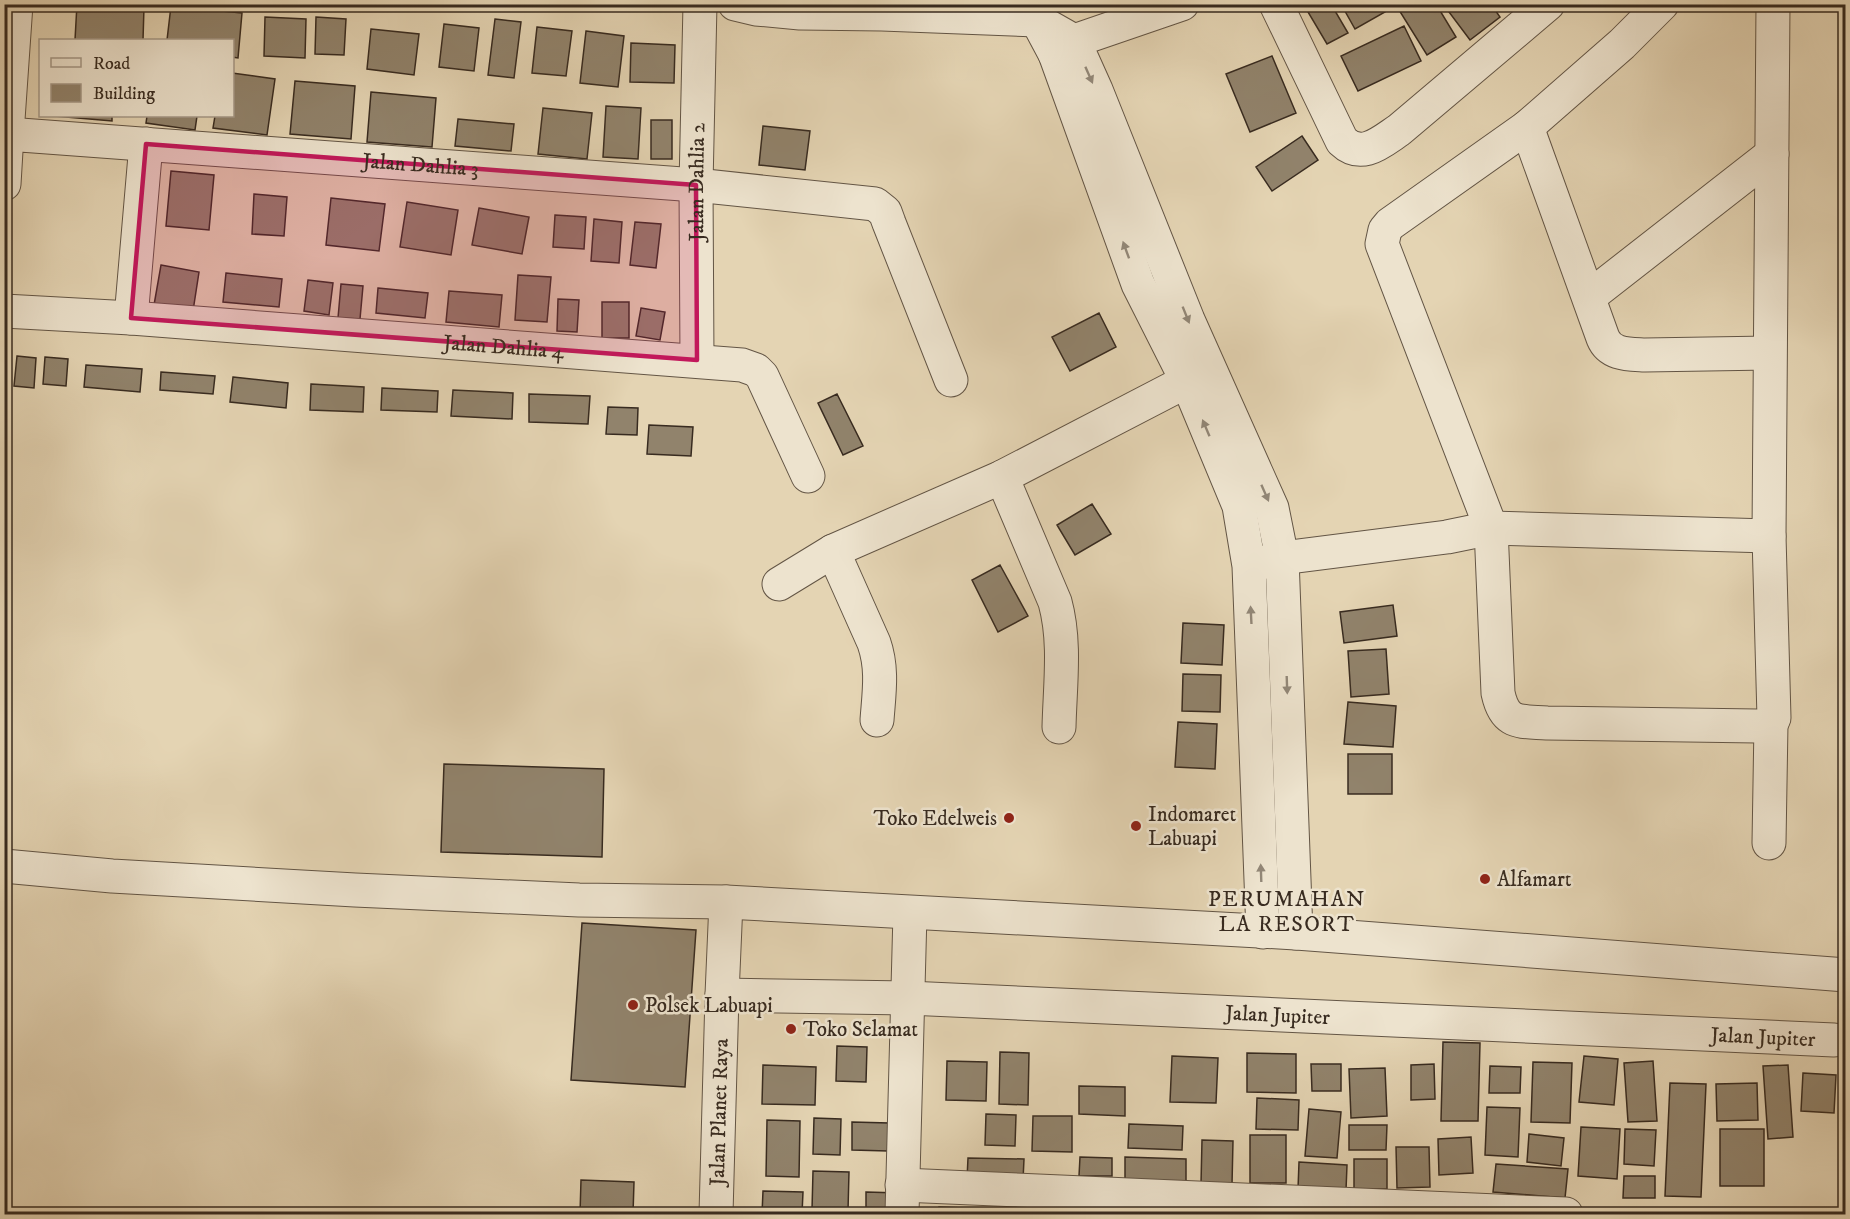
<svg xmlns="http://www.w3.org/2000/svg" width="1850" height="1219" viewBox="0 0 1850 1219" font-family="'IM FELL DW Pica',serif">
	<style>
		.building { fill: #91836c; stroke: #382b20; stroke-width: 1.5 }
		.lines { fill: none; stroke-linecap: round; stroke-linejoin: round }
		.minor-casing { stroke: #635545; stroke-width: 35 }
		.minor { stroke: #ede3ce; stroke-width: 33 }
		.oneway { fill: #928777 }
		.marked { fill: #c2185b; fill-opacity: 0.2; stroke: #c2185b; stroke-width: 4.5; stroke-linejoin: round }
		.poi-dot { fill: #8f2418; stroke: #ede3ce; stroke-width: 2 }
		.labels { text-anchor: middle; stroke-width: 5; stroke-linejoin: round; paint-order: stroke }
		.street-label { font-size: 21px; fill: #382b20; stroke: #ede3ce }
		.poi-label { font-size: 21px; fill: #382b20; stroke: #ede3ce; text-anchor: start }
		.neighbourhood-label { font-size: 22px; letter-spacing: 1.5px; fill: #382b20; stroke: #ede3ce }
	</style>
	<rect width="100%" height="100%" fill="#e4d4b3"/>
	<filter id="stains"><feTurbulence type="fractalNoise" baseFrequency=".00333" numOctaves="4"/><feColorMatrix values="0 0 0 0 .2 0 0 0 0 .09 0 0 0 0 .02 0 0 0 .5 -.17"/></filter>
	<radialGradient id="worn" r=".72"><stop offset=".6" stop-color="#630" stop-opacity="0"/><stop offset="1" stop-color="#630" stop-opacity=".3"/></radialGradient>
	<path class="building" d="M77 4 144 7 143 40H75Z
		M1320 4H1331L1348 33 1327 44 1308 12Z
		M1341 4H1381L1385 12 1355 29Z
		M1408 4H1436L1456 37 1427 55 1399 10Z
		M1443 4H1491L1500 17 1470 40Z
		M171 6 242 13 238 58 232 57V40H167Z
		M265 17 306 19 305 58 264 56Z
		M316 17 346 19 344 55 315 54Z
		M495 19 521 22 514 78 488 75Z
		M444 24 479 28 474 71 439 67Z
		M1404 26 1421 61 1358 91 1341 56Z
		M537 27 572 31 566 76 532 73Z
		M371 29 419 34 414 75 367 69Z
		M586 31 624 36 618 87 580 83Z
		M631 43 675 45 674 83 630 82Z
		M1272 56 1296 113 1250 132 1226 74Z
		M232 73 275 79 267 135 213 128 215 116H232Z
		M295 81 355 86 351 139 290 134Z
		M371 92 436 98 432 147 367 142Z
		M606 106 641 108 638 159 603 157Z
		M543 108 592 113 587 159 538 154Z
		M54 116H112V121Z
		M147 116H197L195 130 146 123Z
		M458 119 514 124 511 151 455 146Z
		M651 120H672V159H651Z
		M763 126 810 131 805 170 759 165Z
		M1302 136 1318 160 1272 191 1256 167Z
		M171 171 214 175 209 230 166 226Z
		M254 194 287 197 284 236 252 234Z
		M331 198 385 204 379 251 326 245Z
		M407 202 458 210 451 255 400 247Z
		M479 208 529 217 522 254 472 245Z
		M555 215 586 217 584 249 553 247Z
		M594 219 622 222 619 263 591 261Z
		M635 222 661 224 656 268 630 265Z
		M161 265 199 272 193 311 154 305Z
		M226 273 282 279 279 307 223 302Z
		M518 275 551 277 547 322 515 320Z
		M308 280 333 283 329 315 304 311Z
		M341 284 363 286 360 319 338 318Z
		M378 288 428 293 425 318 376 313Z
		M449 291 502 295 499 327 446 322Z
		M558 299 579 300 577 332 557 331Z
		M602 302H629V338H602Z
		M641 308 665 312 660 340 636 336Z
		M1099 313 1116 347 1070 371 1052 337Z
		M17 356 36 358 34 388 14 386Z
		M45 357 68 359 66 386 43 384Z
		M86 365 142 369 140 392 84 387Z
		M161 372 215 376 213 394 160 390Z
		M233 377 288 383 286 408 230 402Z
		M311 384 364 387 363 412 310 410Z
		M382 388 438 391 437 412 381 410Z
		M453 390 513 393 512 419 451 416Z
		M529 394 590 396 588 424 529 422Z
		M837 394 863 446 843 455 818 403Z
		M608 407 638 408 637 435 606 434Z
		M649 425 693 427 691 456 647 454Z
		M1092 504 1111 534 1075 555 1057 525Z
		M1000 565 1028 616 998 632 972 580Z
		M1393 605 1397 636 1344 643 1340 612Z
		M1183 623 1224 625 1222 665 1181 663Z
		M1386 649 1389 694 1351 697 1348 651Z
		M1183 674 1221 675 1220 712 1182 711Z
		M1348 702 1396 706 1393 747 1344 744Z
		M1178 722 1217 724 1215 769 1175 767Z
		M1348 754H1392V794H1348Z
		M444 764 604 769 602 857 441 852Z
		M582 923 696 930 685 1087 571 1080Z
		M1443 1042 1480 1043 1478 1121H1441Z
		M837 1046 867 1047 866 1082 836 1081Z
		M1000 1052 1029 1053 1028 1105 999 1104Z
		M1247 1053 1296 1054V1093L1247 1092Z
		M1172 1056 1218 1058 1216 1103 1170 1102Z
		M1584 1056 1618 1059 1614 1105 1579 1102Z
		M947 1061 987 1062 986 1101 946 1100Z
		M1653 1061 1657 1121 1628 1122 1624 1063Z
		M1533 1062 1572 1063 1570 1123 1531 1122Z
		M1311 1064H1341V1091H1312Z
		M1434 1064 1435 1099 1411 1100V1065Z
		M763 1065 816 1067 815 1105 762 1104Z
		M1788 1065 1793 1137 1768 1139 1763 1066Z
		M1490 1066 1521 1067 1520 1093H1489Z
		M1385 1068 1387 1116 1351 1118 1349 1069Z
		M1803 1073 1836 1075 1834 1113 1801 1111Z
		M1670 1083 1706 1084 1701 1197 1665 1196Z
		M1757 1083 1758 1120 1717 1121 1716 1084Z
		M1079 1086 1125 1087V1116L1079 1114Z
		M1257 1098 1299 1100 1298 1130 1256 1129Z
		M1487 1107 1520 1108 1518 1157 1485 1155Z
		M1309 1109 1341 1112 1337 1158 1305 1156Z
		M986 1114 1016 1115 1015 1146 985 1145Z
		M1033 1116H1072V1152L1032 1151Z
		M814 1118 841 1119 840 1155 813 1154Z
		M767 1120 800 1121 799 1177 766 1176Z
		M852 1122 889 1123 888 1151 852 1150Z
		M1129 1124 1183 1126 1182 1150 1128 1148Z
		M1349 1125H1387L1386 1150H1349Z
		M1581 1127 1620 1129 1617 1179 1578 1176Z
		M1625 1129 1656 1130 1654 1166 1624 1164Z
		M1720 1129H1764V1186H1720Z
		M1529 1134 1564 1138 1561 1166 1527 1162Z
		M1250 1135H1286V1183H1250Z
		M1471 1137 1473 1173 1439 1175 1438 1139Z
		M1202 1140 1233 1141 1232 1185 1201 1184Z
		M1396 1147H1429L1430 1187 1397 1188Z
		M1080 1157 1112 1158V1176H1079Z
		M1125 1157 1186 1159V1183L1125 1181Z
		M968 1158 1024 1159 1023 1180 967 1179Z
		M1354 1159H1387V1189H1354Z
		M1299 1162 1347 1165 1346 1190 1298 1189Z
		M1496 1164 1568 1169 1565 1198 1493 1192Z
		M813 1171 849 1172 848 1211 812 1210Z
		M1624 1176H1655V1198H1623Z
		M581 1180 634 1182 633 1214H580Z
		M763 1191 803 1192 802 1214H762Z
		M866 1192 899 1193V1214H866Z
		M939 1207 989 1209V1214H938Z"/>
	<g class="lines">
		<defs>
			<g id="minor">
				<path d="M735 4 756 9 800 13 882 14 1037 20 1074 41 1096 90 1188 320 1272 508 1282 558 1296 933"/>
				<path d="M1276 4 1342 141C1362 160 1381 142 1399 130L1548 4"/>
				<path d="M1662 4 1622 44 1527 127 1390 224 1385 230 1382 244 1491 528 1498 693C1505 725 1519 721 1547 723L1757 726 1771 724 1774 718 1769 536 1773 4"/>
				<path d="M1039 24 1055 54 1138 284 1187 381 1239 506 1249 566 1263 932"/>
				<path d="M1055 54 1074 41 1182 4"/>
				<path d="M1527 127 1603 338C1610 355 1629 354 1645 355L1769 353"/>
				<path d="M4 134H7L16 4"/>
				<path id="s1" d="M4 184 7 134 696 185 875 204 885 212 889 223 951 380"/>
				<path d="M1589 297 1772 154"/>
				<path id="s2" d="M4 311 131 318 742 365 756 370 762 376 808 476"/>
				<path d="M131 318 146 144"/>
				<path id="s3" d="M697 360 696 185 700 4"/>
				<path d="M1002 477 1055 602C1066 642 1060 685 1059 727"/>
				<path d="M833 551 874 643C883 669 879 693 877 720"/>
				<path d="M1261 563 1282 558 1447 537 1491 528 1769 536"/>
				<path d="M779 584 833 551 1002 477 1187 381"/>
				<path d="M1769 843 1771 724"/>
				<path d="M4 866 112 876 355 890 579 900 726 902 1296 933 1846 975"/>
				<path id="s4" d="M722 995 908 998 1834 1040"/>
				<path d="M902 1185 1566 1214"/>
				<path id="s5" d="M716 1214 722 995 726 902"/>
				<path d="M902 1214 910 913"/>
			</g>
		</defs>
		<use href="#minor" class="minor-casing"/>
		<use href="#minor" class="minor"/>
	</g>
	<defs><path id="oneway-solid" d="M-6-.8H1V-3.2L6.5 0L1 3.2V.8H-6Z" transform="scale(1.5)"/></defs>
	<g class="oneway">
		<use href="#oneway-solid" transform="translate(1089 75) rotate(66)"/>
		<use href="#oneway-solid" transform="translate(1126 250) rotate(-110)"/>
		<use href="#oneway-solid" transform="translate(1186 315) rotate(68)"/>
		<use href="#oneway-solid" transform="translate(1206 428) rotate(-113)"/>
		<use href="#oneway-solid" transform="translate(1265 493) rotate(66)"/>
		<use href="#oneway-solid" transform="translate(1251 615) rotate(-93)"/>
		<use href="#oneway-solid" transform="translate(1287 685) rotate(88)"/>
		<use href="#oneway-solid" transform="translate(1261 873) rotate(-92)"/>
	</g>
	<path class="marked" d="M146 144 696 185 697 360 131 318Z"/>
	<g class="poi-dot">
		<circle cx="1009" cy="818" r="6"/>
		<circle cx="1136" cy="826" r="6"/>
		<circle cx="1485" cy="879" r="6"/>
		<circle cx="633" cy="1005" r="6"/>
		<circle cx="791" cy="1029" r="6"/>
	</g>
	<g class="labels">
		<g class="street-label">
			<text dy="7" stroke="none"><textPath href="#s1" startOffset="465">Jalan Dahlia 3</textPath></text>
			<text dy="7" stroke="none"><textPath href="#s3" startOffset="178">Jalan Dahlia 2</textPath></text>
			<text dy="7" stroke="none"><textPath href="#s2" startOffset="501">Jalan Dahlia 4</textPath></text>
			<text dy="7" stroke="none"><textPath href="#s4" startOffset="556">Jalan Jupiter</textPath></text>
			<text dy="7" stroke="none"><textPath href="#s4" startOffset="1042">Jalan Jupiter</textPath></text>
			<text dy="7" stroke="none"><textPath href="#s5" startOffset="102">Jalan Planet Raya</textPath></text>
		</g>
		<g class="poi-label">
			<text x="1148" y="821">Indomaret<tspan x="1148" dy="24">Labuapi</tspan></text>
			<text x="997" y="825" text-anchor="end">Toko Edelweis</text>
			<text x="1497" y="886">Alfamart</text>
			<text x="645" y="1012">Polsek Labuapi</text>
			<text x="803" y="1036">Toko Selamat</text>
		</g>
		<g class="neighbourhood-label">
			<text x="1287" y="906">PERUMAHAN<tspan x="1287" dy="25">LA RESORT</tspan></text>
		</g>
	</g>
	<rect width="1850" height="1219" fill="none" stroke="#e4d4b3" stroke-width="24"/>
	<rect x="6" y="6" width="1838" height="1207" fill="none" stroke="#382b20" stroke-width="3"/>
	<rect x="12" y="12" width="1826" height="1195" fill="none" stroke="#382b20" stroke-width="1.5"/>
	<rect x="39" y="39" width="195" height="78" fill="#ede3ce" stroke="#a59988" stroke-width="1.5"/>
	<rect x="51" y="58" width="30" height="9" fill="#ede3ce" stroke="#a59988" stroke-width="1.5"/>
	<text x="93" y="69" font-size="18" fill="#382b20">Road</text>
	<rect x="51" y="84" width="30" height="18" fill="#91836c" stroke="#a59988" stroke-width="1.5"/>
	<text x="93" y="99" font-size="18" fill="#382b20">Building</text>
	<rect width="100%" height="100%" filter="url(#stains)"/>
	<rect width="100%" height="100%" fill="url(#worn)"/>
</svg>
